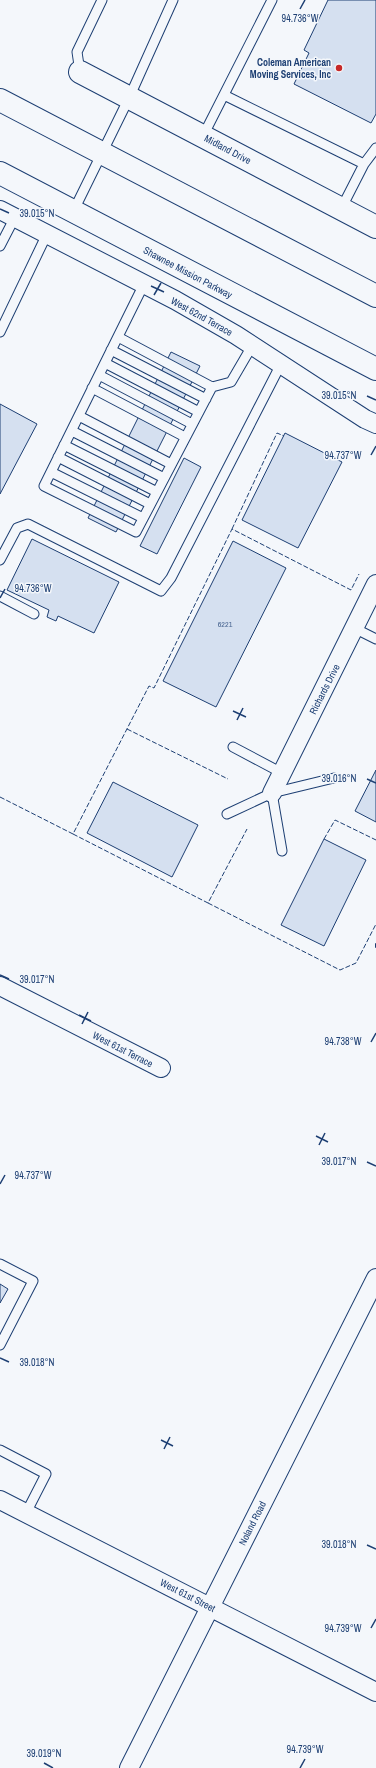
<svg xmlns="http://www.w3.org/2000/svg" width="376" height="1768" viewBox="0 0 376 1768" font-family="'Archivo Narrow',sans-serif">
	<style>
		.building { fill: #d5e0f0; stroke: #1d3f73 }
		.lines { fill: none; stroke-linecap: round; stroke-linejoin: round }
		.service-casing { stroke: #1d3f73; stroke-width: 11 }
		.minor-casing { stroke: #1d3f73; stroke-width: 20 }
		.tertiary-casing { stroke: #1d3f73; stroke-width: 24 }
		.trunk-casing { stroke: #1d3f73; stroke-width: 24 }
		.service { stroke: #f4f7fb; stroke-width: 9 }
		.minor { stroke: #f4f7fb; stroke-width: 18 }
		.tertiary { stroke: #f4f7fb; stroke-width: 22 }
		.trunk { stroke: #f4f7fb; stroke-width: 22 }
		.fence { stroke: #1d3f73; stroke-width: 1; stroke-dasharray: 5 2; stroke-linecap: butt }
		.wall { stroke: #1d3f73; stroke-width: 2 }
		.ticks { fill: none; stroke: #1d3f73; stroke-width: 1.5 }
		.poi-dot { fill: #c62828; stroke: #f4f7fb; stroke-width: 1.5 }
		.labels { text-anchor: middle; stroke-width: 3; stroke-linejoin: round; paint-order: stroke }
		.number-label { font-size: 8px; fill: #4b6792 }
		.poi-label { font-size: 10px; font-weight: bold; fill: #1d3f73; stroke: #f4f7fb; text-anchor: end }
		.street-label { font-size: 10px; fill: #1d3f73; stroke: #f4f7fb }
		.ticks-label { font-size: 10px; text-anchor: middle; fill: #1d3f73; stroke: #f4f7fb; stroke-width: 3; stroke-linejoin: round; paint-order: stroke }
	</style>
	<rect width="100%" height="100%" fill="#f4f7fb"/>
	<path class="building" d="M328 0H376V114L371 123 294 84 309 53 304 50Z
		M171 352 200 366 116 532 88 518Z
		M0 404 37 424 0 494Z
		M285 433 342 462 298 548 242 520Z
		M184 458 201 467 157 554 140 546Z
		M32 539 119 582 94 633 58 616 56 621 47 617 49 610 7 590Z
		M233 541 286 568 216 707 163 681Z
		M376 770V822L355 811Z
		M113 782 198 825 172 877 87 833Z
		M324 839 366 860 324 946 281 925Z
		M0 1284 8 1289 0 1303Z"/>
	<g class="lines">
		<defs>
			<path id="service" d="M80 72 77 52 102 0
				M224 95 364 164 341 209
				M203 136 272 0
				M364 164 376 148
				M73 212 129 98 173 0
				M0 246 15 217
				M144 284 44 486 136 532 212 387 231 382 252 346
				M0 332 47 234
				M118 337 212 387
				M111 350 206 399
				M105 363 199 412
				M99 375 192 424
				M92 388 185 437
				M79 416 171 464
				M72 431 164 478
				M64 445 157 492
				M58 457 150 504
				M51 472 143 518
				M0 560 17 528 28 524 161 591 171 578 281 364
				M0 596 34 614
				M354 628 376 639
				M233 747 282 773
				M272 793 282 851
				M227 814 272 793 334 778
				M0 1264 33 1281 0 1345
				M0 1450 46 1474 26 1513"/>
			<path id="minor" d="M0 210 175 300 236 335 365 419 376 424
				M272 793 376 584
				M0 986 161 1068
				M0 1500 376 1692
				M129 1768 376 1278"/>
			<path id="tertiary" d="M80 72 376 227"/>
			<path id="trunk" d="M0 100 376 296
				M0 173 376 369"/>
		</defs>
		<use href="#service" class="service-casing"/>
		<use href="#minor" class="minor-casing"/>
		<use href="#tertiary" class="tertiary-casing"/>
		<use href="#trunk" class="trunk-casing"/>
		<use href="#service" class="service"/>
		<use href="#minor" class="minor"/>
		<use href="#tertiary" class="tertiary"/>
		<use href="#trunk" class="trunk"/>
		<path class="fence" d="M232 529 277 433 284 436
			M127 729 228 779
			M0 797 73 834 149 686 154 688 232 529 351 590 359 574
			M73 834 208 903 247 829
			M324 839 335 820 376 840
			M208 903 340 970 356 963 376 924"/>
		<path class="wall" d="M376 944V947"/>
	</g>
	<path class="ticks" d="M300 9 305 0M0 209 9 213M151 286 164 292M154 295 161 283M367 396 376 400M371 455 376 446M0 598 5 589M233 711 246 717M237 720 243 708M367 779 376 783M0 975 9 979M79 1015 91 1021M82 1024 88 1012M371 1042 376 1033M316 1136 328 1142M319 1145 325 1133M367 1162 376 1166M0 1184 5 1175M0 1358 9 1362M161 1440 173 1446M164 1449 170 1437M367 1545 376 1549M371 1628 376 1619M44 1763 53 1768M300 1768 305 1759"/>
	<circle class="poi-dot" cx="339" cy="68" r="4"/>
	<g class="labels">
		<g class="number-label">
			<text x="225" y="627">6221</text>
		</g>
		<g class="poi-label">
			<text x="331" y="66">Coleman American<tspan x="331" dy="12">Moving Services, Inc</tspan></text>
		</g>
		<g class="street-label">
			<text transform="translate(228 149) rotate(28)" y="4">Midland Drive</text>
			<text transform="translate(188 272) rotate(28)" y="4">Shawnee Mission Parkway</text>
			<text transform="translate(202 316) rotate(29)" y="4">West 62nd Terrace</text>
			<text transform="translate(324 689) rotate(-63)" y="4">Richards Drive</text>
			<text transform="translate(123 1049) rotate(27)" y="4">West 61st Terrace</text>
			<text transform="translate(252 1523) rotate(-63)" y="4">Noland Road</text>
			<text transform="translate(188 1595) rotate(27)" y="4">West 61st Street</text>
		</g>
	</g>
	<g class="ticks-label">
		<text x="300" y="22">94.736°W</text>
		<text x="37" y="217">39.015°N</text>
		<text x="339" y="399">39.015°N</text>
		<text x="343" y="459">94.737°W</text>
		<text x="33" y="592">94.736°W</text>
		<text x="339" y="782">39.016°N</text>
		<text x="37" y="983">39.017°N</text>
		<text x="343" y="1045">94.738°W</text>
		<text x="339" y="1165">39.017°N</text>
		<text x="33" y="1179">94.737°W</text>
		<text x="37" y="1366">39.018°N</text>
		<text x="339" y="1548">39.018°N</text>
		<text x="343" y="1632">94.739°W</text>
		<text x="305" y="1753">94.739°W</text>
		<text x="44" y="1757">39.019°N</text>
	</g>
</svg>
